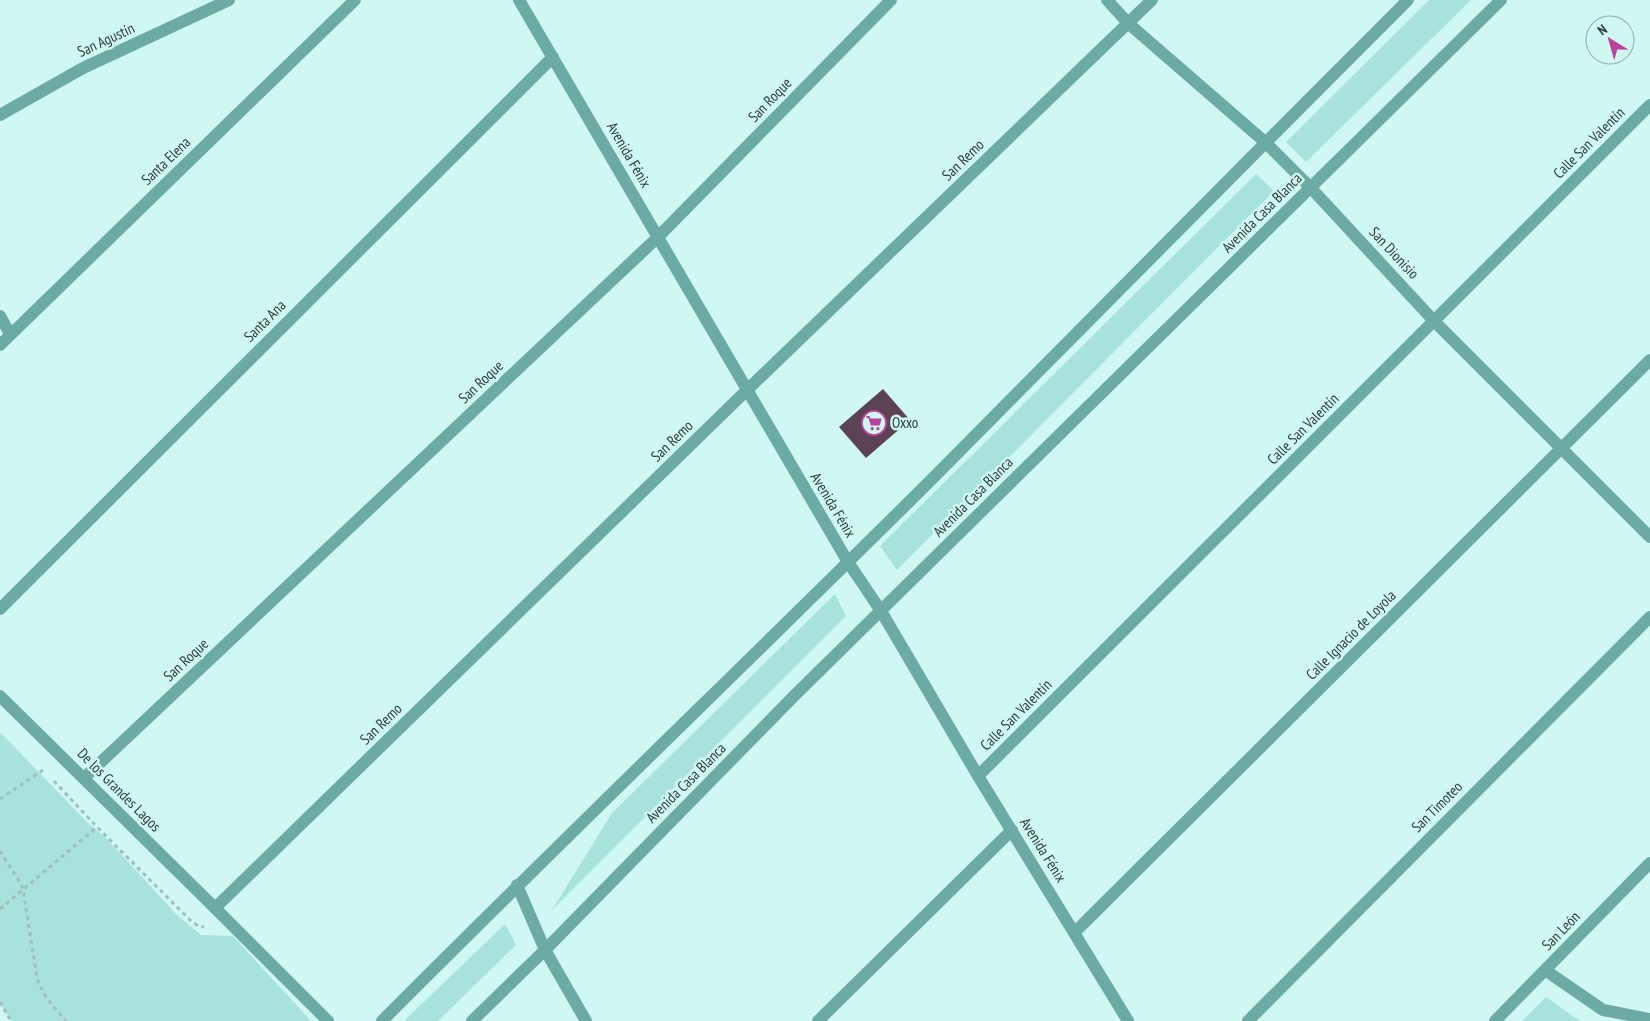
<svg xmlns="http://www.w3.org/2000/svg" width="1650" height="1021" viewBox="0 0 1650 1021" font-family="'PT Sans Narrow',sans-serif">
	<style>
		.green { fill: #a8e3db }
		.building { fill: #5c4353 }
		.lines { fill: none; stroke-linecap: round; stroke-linejoin: round }
		.path { stroke: #9ebfba; stroke-width: 3; stroke-dasharray: 4 4; stroke-linecap: butt }
		.pedestrian { stroke: #6caba4; stroke-width: 12 }
		.minor { stroke: #6caba4; stroke-width: 12 }
		.tertiary { stroke: #6caba4; stroke-width: 12 }
		.labels { text-anchor: middle; stroke-width: 5; stroke-linejoin: round; paint-order: stroke }
		.street-label { font-size: 15px; fill: #2d3d3b; stroke: #d0f8f2 }
		.poi-label { font-size: 15px; fill: #2d3d3b; stroke: #d0f8f2; text-anchor: start }
	</style>
	<rect width="100%" height="100%" fill="#d0f8f2"/>
	<path class="green" d="M1429 0H1471L1306 162 1286 142Z
		M1256 174 1274 191 897 570 880 546Z
		M835 594 846 616 552 910 612 813Z
		M0 732 88 823 106 838 178 916 201 935 233 936 311 1021H11L0 1003Z
		M505 924 516 945 438 1021H404Z
		M1546 997 1580 1021H1522Z"/>
	<path class="building" d="M883 389 910 420 866 458 839 427Z"/>
	<g class="lines">
		<path class="path" d="M54 781 97 827 190 920 198 926 204 927
			M0 799 43 770
			M0 851 21 884 23 889 37 978C43 996 54 1007 66 1021
			M0 909 97 827
			M0 1002 11 1021"/>
		<path class="pedestrian" d="M215 908 328 1021"/>
		<path class="minor" d="M519 0 848 562 881 611 978 776 1128 1021
			M1107 0 1129 24 1265 142 1311 188 1434 321 1650 537
			M0 115 83 68 229 0
			M0 316 10 334
			M0 345 355 0
			M0 609 553 57
			M0 696 215 908 746 391 1152 0
			M978 776 1650 105
			M84 778 658 237 891 0
			M517 885 545 950 586 1021
			M1075 932 1650 360
			M1545 970 1603 1010 1650 1019
			M818 1021 1012 830
			M1248 1021 1650 617
			M1495 1021 1650 863"/>
		<path class="tertiary" d="M382 1021C563 839 749 661 931 480 1091 320 1248 159 1408 0
			M472 1021 545 950 794 696 1501 0"/>
	</g>
	<defs>
		<symbol id="supermarket-ring" viewBox="-11 -11 22 22"><circle r="9.5" fill="#d0f8f2" stroke="#bb449a" stroke-width="1.5"/><path d="M-6-5.5h2.5l.6 2H6L4.5 2H-2.5L-4.4-4H-6ZM-1.5 3.2a1.3 1.3 0 1 0 .1 0ZM3 3.2a1.3 1.3 0 1 0 .1 0Z" fill="#bb449a"/></symbol>
	</defs>
	<g fill-rule="evenodd">
		<use href="#supermarket-ring" x="860" y="409" width="28" height="28"/>
	</g>
	<g class="labels">
		<g class="street-label">
			<text transform="translate(106 40) rotate(-25)" y="5">San Agustín</text>
			<text transform="translate(770 100) rotate(-46)" y="5">San Roque</text>
			<text transform="translate(1589 143) rotate(-45)" y="5">Calle San Valentín</text>
			<text transform="translate(629 155) rotate(60)" y="5">Avenida Fénix</text>
			<text transform="translate(963 160) rotate(-44)" y="5">San Remo</text>
			<text transform="translate(166 161) rotate(-44)" y="5">Santa Elena</text>
			<text transform="translate(1262 213) rotate(-45)" y="5">Avenida Casa Blanca</text>
			<text transform="translate(1394 253) rotate(47)" y="5">San Dionisio</text>
			<text transform="translate(265 321) rotate(-45)" y="5">Santa Ana</text>
			<text transform="translate(481 382) rotate(-43)" y="5">San Roque</text>
			<text transform="translate(1303 429) rotate(-45)" y="5">Calle San Valentín</text>
			<text transform="translate(672 441) rotate(-44)" y="5">San Remo</text>
			<text transform="translate(973 497) rotate(-45)" y="5">Avenida Casa Blanca</text>
			<text transform="translate(833 505) rotate(59)" y="5">Avenida Fénix</text>
			<text transform="translate(1351 635) rotate(-45)" y="5">Calle Ignacio de Loyola</text>
			<text transform="translate(186 660) rotate(-43)" y="5">San Roque</text>
			<text transform="translate(1016 715) rotate(-45)" y="5">Calle San Valentín</text>
			<text transform="translate(381 724) rotate(-44)" y="5">San Remo</text>
			<text transform="translate(686 783) rotate(-45)" y="5">Avenida Casa Blanca</text>
			<text transform="translate(119 790) rotate(45)" y="5">De los Grandes Lagos</text>
			<text transform="translate(1437 807) rotate(-45)" y="5">San Timoteo</text>
			<text transform="translate(1043 850) rotate(58)" y="5">Avenida Fénix</text>
			<text transform="translate(1561 931) rotate(-46)" y="5">San León</text>
		</g>
		<g class="poi-label">
			<text x="892" y="428">Oxxo</text>
		</g>
	</g>
	<g transform="translate(1610 40) rotate(323)"><circle r="24" fill="#d0f8f2" stroke="#8fada9"/>
	<path d="M0-4L9 19L0 12L-9 19Z" fill="#bb449a"/>
	<text y="-8" font-size="14" font-weight="bold" text-anchor="middle" fill="#2d3d3b">N</text>
	</g>
</svg>
